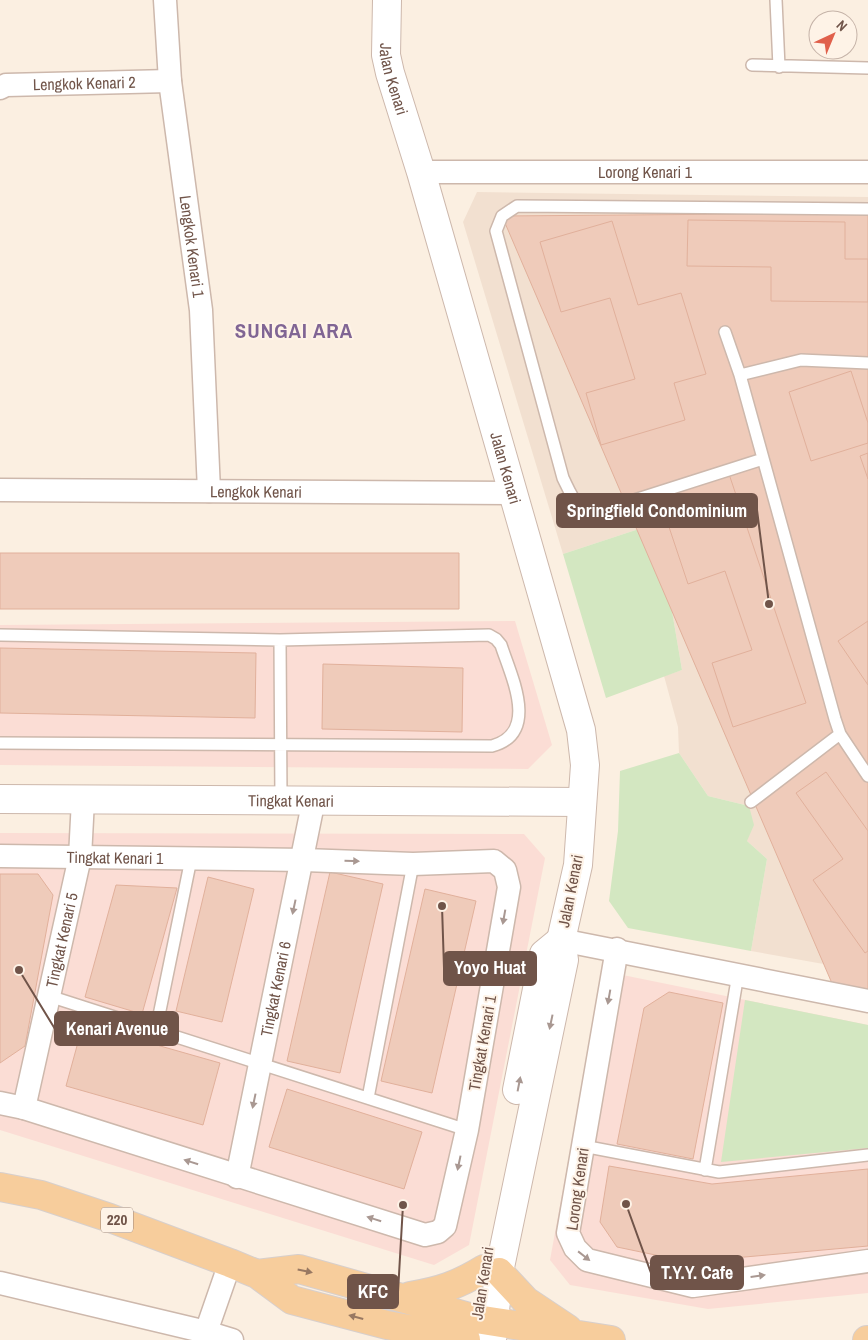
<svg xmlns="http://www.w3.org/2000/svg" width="868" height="1340" viewBox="0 0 868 1340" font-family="'Archivo Narrow',sans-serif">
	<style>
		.residential { fill: #f2e0d0 }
		.commercial { fill: #fbddd5 }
		.green { fill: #d3e7c1 }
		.building { fill: #efcbba; stroke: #e1b09b }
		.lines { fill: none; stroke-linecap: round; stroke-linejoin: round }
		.service-casing { stroke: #cdb8ac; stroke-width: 14 }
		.minor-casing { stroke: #cdb8ac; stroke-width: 25 }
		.tertiary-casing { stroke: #cdb8ac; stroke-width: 30 }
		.primary-casing { stroke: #d7cfcc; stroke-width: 30 }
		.service { stroke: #fff; stroke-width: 11 }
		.minor { stroke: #fff; stroke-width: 22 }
		.tertiary { stroke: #fff; stroke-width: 28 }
		.primary { stroke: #f7cd9c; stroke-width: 28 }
		.oneway { fill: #a99892 }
		.oneway2 { fill: #987862 }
		.labels { text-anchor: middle; stroke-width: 4; stroke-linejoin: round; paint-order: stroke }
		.shield { fill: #fef3e7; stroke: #9b8478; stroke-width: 1 }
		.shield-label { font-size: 15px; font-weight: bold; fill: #705449 }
		.street-label { font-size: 16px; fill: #705449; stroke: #fef3e7 }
		.district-label { font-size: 21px; font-weight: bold; letter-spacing: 1px; fill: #806594; stroke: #fef3e7 }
		.leader { fill: none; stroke: #705449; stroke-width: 2 }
		.callout-dot { fill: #705449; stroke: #fef3e7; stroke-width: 2 }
		.callout { fill: #705449; stroke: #705449; stroke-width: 2 }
		.callout-label { font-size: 18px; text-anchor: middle; font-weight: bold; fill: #fff }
	</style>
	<rect width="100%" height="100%" fill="#fbefe1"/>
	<path class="residential" d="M477 192 868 197V972L751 951 767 859 747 841 749 806 708 796 679 753 678 727 664 676 682 670 657 523 563 554 463 222Z"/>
	<path class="commercial" d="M515 621 552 745 528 769 0 765V625Z
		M0 833 524 834 545 858 469 1245 434 1265 0 1130Z
		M603 971 868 1025V1293L708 1309 570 1285 550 1260Z"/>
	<path class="green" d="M657 523 682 670 606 698 563 554Z
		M679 753 708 796 749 806 754 825 747 841 767 859 751 951 628 928 609 901 618 831 620 771Z
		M745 1000 868 1025V1148L721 1162Z"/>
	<path class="building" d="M868 213V992L837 995 502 216Z
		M688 220 845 222V259H868V302L771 301V267L687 266Z
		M612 221 638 305 681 293 706 374 674 383 685 420 601 445 586 393 635 379 610 298 561 312 540 242Z
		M851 371 868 423V443L811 461 789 392Z
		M868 453V479L860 456Z
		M729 474 806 703 733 727 712 663 752 650 725 571 688 584 659 497Z
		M0 553H459V609H0Z
		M868 621V685L838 641Z
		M0 648 256 653 255 718 0 713Z
		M323 664 463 668 462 732 322 729Z
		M826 772 868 831V951L865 953 813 880 843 859 796 793Z
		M330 872 383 884 340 1073 287 1061Z
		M0 874H38L53 895 25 1046 0 1063Z
		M208 877 254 889 222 1022 176 1011Z
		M116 885 177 888 142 1014 85 997Z
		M425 889 476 901 432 1093 381 1081Z
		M669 992 723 1003 693 1159 617 1144 644 1008Z
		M83 1024 220 1063 203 1125 66 1086Z
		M287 1089 422 1132 404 1189 269 1147Z
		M609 1166 712 1184 868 1169V1246L689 1262 617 1247 600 1222Z"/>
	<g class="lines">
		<defs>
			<path id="service" d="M776 0 779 67
				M752 65 868 68
				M725 332 740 375 835 719 840 734 868 776
				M740 375 801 360 868 363
				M763 459 600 511C578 516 571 494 563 478L496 231 502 216 517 206 868 209
				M0 635 280 640 489 635 496 639 501 645C511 676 540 733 492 746L0 743
				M280 640 281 800
				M751 802 840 734
				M49 996 467 1130
				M156 1030 191 859
				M368 1098 413 864
				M583 1146 719 1172 868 1155
				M705 1170 738 974"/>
			<g id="minor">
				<path id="s1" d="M165 0 170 81 201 310 209 491"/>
				<path id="s2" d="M0 88 6 85 170 81"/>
				<path id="s3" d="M421 172H868"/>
				<path id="s4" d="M0 490 513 493"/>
				<path id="s5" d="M0 856 304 860 413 864 494 861 505 870 509 887 467 1130 445 1226 438 1232 425 1235 24 1108 0 1103"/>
				<path d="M561 940 868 1001"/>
				<path d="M617 949 568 1233 575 1248 587 1260 693 1286 868 1261"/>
				<path id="s6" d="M24 1108 80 857 83 800"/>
				<path id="s7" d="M237 1177 314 799"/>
				<path d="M0 1283 206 1332 232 1340"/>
				<path d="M206 1332 230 1263"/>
			</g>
			<g id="tertiary">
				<path id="s8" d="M387 0 386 55 390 73 421 172 581 730 585 765 578 865 561 940 564 960 499 1272 492 1340"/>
				<path id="s9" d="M0 799 582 802"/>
				<path d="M517 1090 544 954 561 940"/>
			</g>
			<path id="primary" d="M0 1187 41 1195 110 1218 230 1263 257 1274 292 1300 387 1325 466 1340
				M499 1272 526 1301 568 1329
				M257 1274 299 1269 476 1319 611 1340
				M410 1296C440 1291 458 1285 484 1269
				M867 1340H868"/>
		</defs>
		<use href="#service" class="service-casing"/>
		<use href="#minor" class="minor-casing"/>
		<use href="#tertiary" class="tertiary-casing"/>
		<use href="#primary" class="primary-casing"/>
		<use href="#service" class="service"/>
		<use href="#minor" class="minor"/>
		<use href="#tertiary" class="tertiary"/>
		<use href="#primary" class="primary"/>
	</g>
	<defs><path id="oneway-solid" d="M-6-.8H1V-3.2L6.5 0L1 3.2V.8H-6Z" transform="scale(1.25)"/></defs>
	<g class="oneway">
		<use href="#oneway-solid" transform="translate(352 861) rotate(2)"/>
		<use href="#oneway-solid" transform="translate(294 907) rotate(102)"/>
		<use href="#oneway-solid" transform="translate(504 917) rotate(100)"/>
		<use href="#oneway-solid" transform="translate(609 997) rotate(100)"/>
		<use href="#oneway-solid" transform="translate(551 1022) rotate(102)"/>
		<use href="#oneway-solid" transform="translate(519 1084) rotate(-79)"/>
		<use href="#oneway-solid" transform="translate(254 1101) rotate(102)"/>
		<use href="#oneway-solid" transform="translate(191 1162) rotate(-162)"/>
		<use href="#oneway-solid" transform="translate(459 1163) rotate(102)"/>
		<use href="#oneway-solid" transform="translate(374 1219) rotate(-163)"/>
		<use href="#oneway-solid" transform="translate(584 1256) rotate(38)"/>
		<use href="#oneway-solid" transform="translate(758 1276) rotate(-8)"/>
	</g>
	<g class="oneway2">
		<use href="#oneway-solid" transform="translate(305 1271) rotate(12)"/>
		<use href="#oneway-solid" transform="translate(356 1317) rotate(-165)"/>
	</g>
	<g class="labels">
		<rect class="shield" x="101" y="1207.5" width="32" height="25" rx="4"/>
		<g class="shield-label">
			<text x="117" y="1225">220</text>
		</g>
		<g class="street-label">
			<text dy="6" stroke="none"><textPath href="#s8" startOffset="80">Jalan Kenari</textPath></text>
			<text dy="6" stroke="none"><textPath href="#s2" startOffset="85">Lengkok Kenari 2</textPath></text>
			<text dy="6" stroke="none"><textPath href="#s3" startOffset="224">Lorong Kenari 1</textPath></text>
			<text dy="6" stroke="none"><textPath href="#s1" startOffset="248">Lengkok Kenari 1</textPath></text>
			<text dy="6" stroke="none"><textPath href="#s8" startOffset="485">Jalan Kenari</textPath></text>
			<text dy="6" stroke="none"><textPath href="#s4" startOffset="256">Lengkok Kenari</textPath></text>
			<text dy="6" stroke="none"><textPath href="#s9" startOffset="291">Tingkat Kenari</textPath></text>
			<text dy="6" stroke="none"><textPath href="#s5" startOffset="115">Tingkat Kenari 1</textPath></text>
			<text transform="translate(570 891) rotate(-79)" y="6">Jalan Kenari</text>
			<text dy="6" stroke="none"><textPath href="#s6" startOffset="172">Tingkat Kenari 5</textPath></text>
			<text dy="6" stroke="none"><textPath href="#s7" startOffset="192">Tingkat Kenari 6</textPath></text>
			<text transform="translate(482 1043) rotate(-80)" y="6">Tingkat Kenari 1</text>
			<text transform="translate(577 1189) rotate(-82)" y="6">Lorong Kenari</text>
			<text transform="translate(482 1283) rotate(-81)" y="6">Jalan Kenari</text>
		</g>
		<g class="district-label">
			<text x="294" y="338">SUNGAI ARA</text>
		</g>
	</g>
	<path class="leader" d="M769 604L757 510M442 906L444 968M19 970L55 1029M626 1204L651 1273M403 1205L398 1292"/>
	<g class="callout-dot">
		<circle cx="769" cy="604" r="5"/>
		<circle cx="442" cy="906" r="5"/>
		<circle cx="19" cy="970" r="5"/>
		<circle cx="626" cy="1204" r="5"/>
		<circle cx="403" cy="1205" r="5"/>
	</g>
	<g class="callout">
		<rect x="557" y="494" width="200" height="33" rx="5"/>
		<rect x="444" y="952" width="92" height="33" rx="5"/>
		<rect x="55" y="1012" width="123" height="33" rx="5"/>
		<rect x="651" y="1256" width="92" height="33" rx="5"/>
		<rect x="348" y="1275" width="50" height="33" rx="5"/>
	</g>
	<g class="callout-label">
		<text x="657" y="517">Springfield Condominium</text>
		<text x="490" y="974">Yoyo Huat</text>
		<text x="117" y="1035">Kenari Avenue</text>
		<text x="697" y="1279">T.Y.Y. Cafe</text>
		<text x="373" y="1298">KFC</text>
	</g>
	<g transform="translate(833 35) rotate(44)"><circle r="24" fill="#fef3e7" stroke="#c5b3a8"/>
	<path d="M0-4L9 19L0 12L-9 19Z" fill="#e0604b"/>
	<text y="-8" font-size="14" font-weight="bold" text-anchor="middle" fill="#705449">N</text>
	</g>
</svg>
